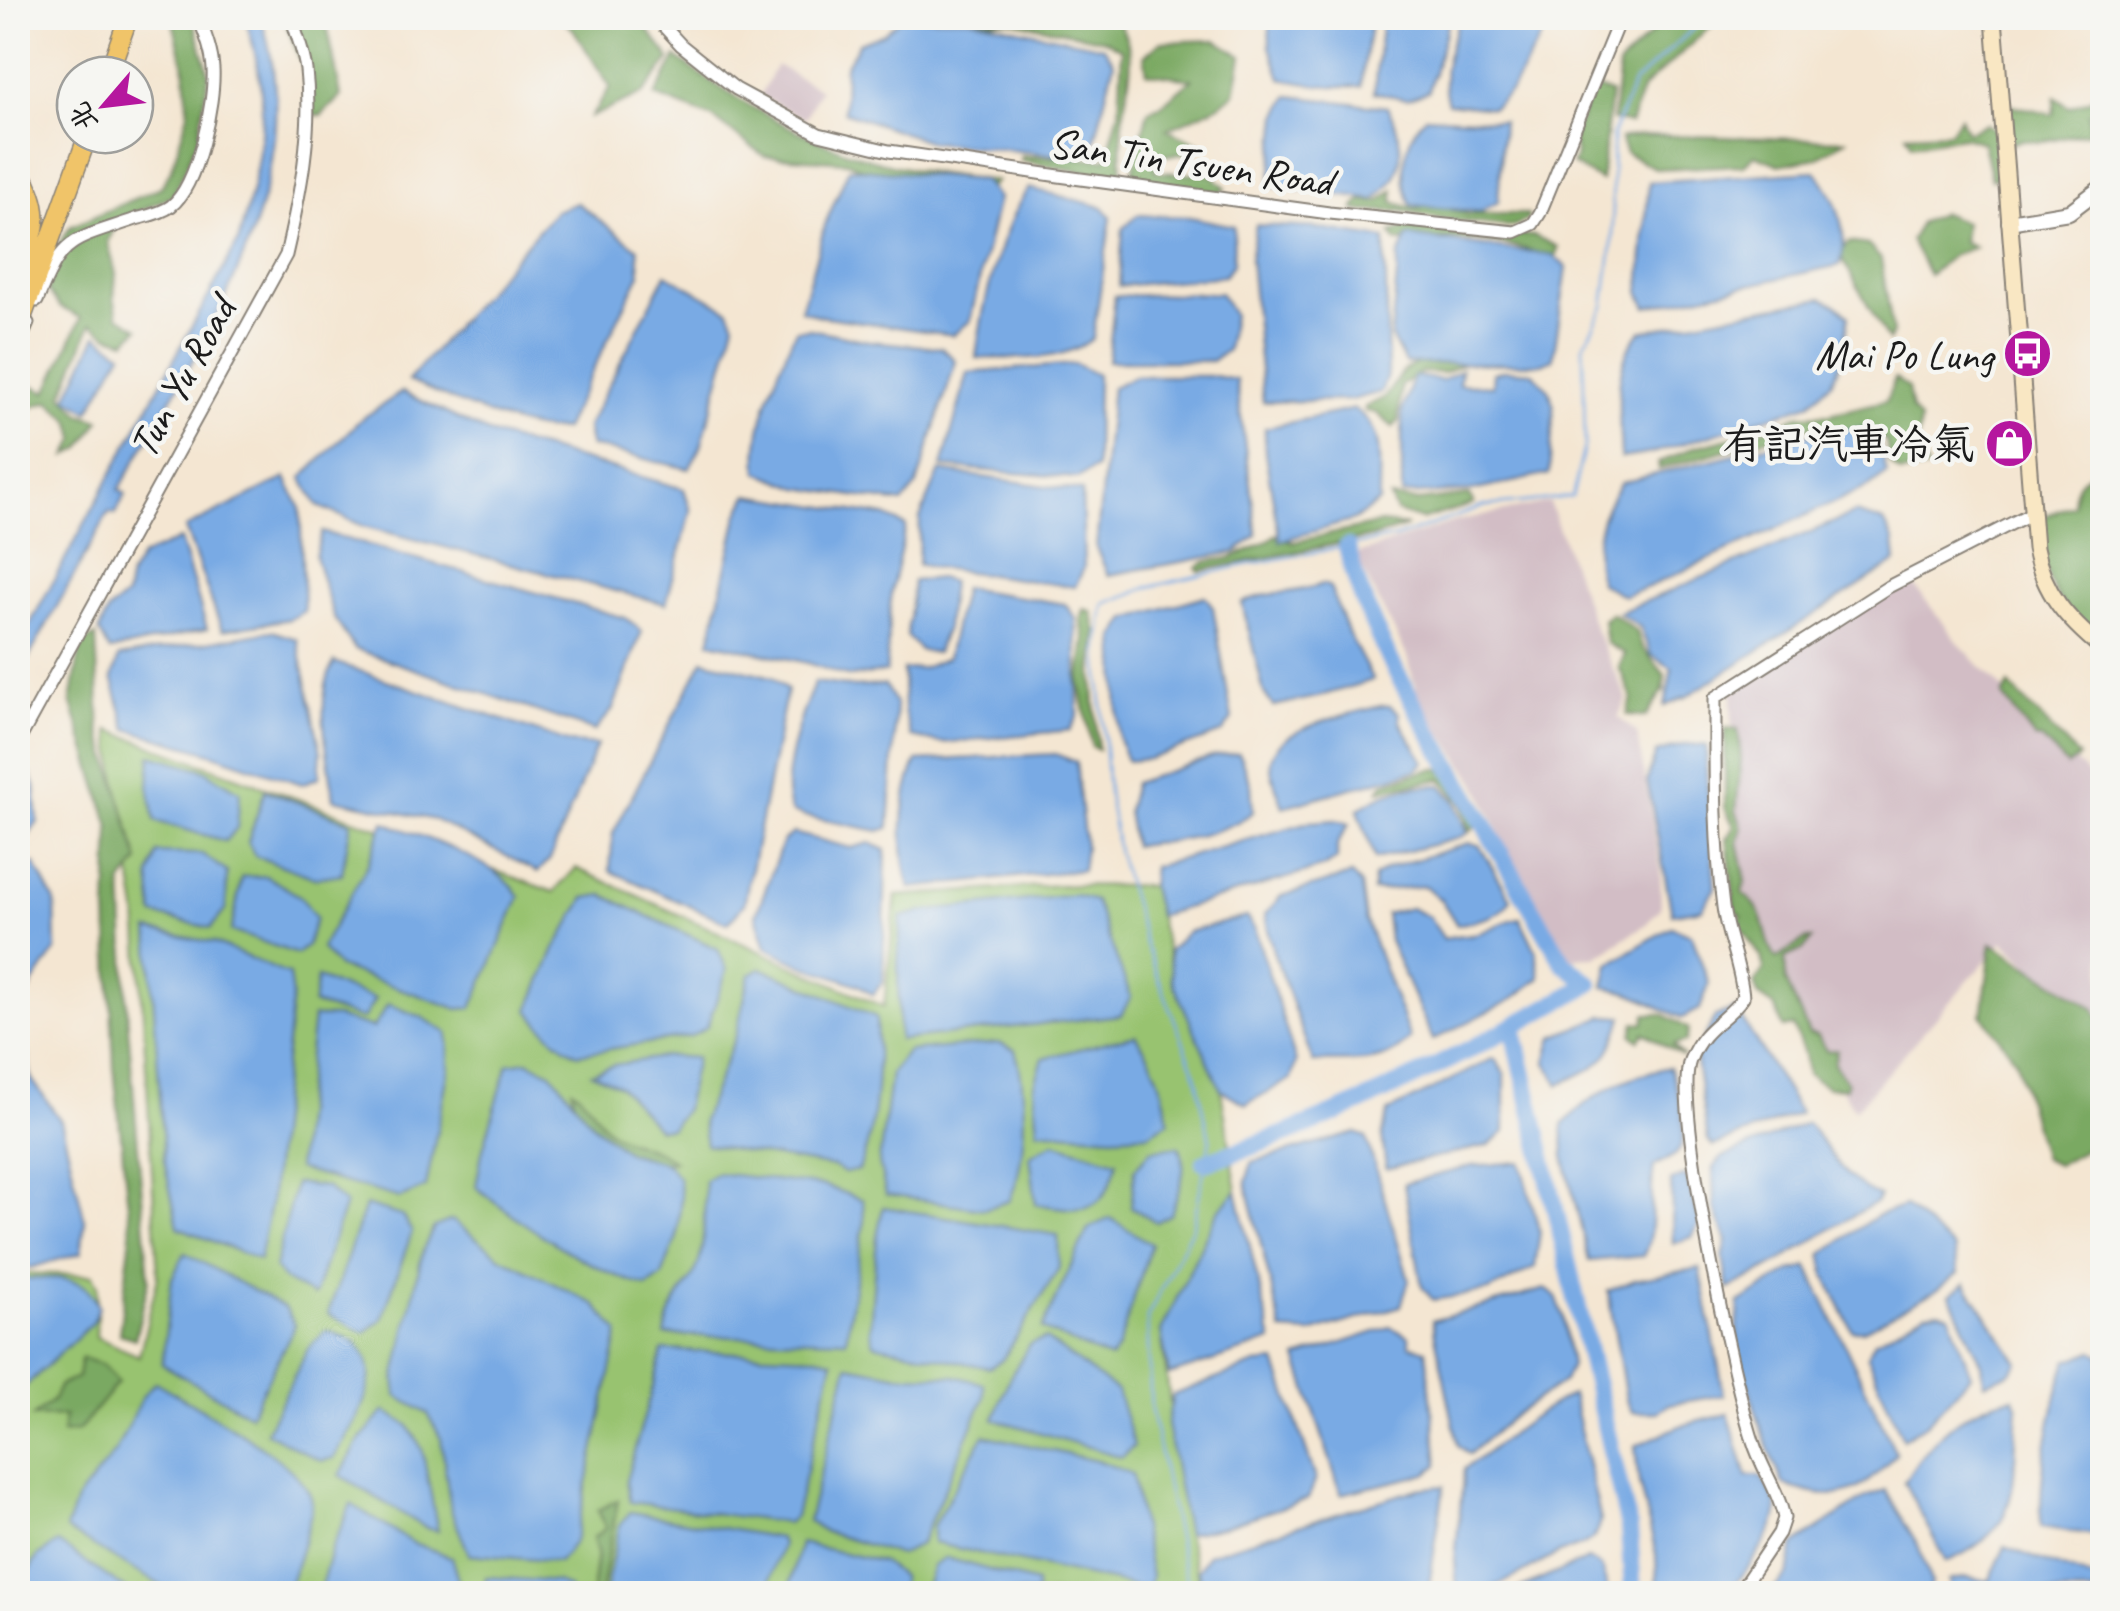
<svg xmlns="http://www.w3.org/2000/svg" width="2120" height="1611" viewBox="0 0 2120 1611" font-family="Caveat,'LXGW WenKai TC',sans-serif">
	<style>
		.industrial { fill: #d2bdc5 }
		.green { fill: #98c370; stroke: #5a7046; stroke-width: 2.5 }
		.forest { fill: #7aa962; stroke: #4b623f; stroke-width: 2.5 }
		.water { fill: #79aae4; stroke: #4a6380; stroke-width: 2.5 }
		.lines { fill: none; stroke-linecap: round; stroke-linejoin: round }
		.stream { stroke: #79aae4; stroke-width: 2.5 }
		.river { stroke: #79aae4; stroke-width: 18 }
		.minor-casing { stroke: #888177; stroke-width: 15 }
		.tertiary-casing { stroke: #888177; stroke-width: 18 }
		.secondary-casing { stroke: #888177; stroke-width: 19 }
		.primary-casing { stroke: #888177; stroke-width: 21 }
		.minor { stroke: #fff; stroke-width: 11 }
		.tertiary { stroke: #fff; stroke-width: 14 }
		.secondary { stroke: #f9e7c3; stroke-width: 15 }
		.primary { stroke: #f0c469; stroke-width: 18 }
		.labels { text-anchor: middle; stroke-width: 9; stroke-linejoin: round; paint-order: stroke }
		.street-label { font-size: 42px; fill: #1c1c1c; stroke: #f6f6f2 }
		.poi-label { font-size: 42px; fill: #1c1c1c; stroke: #f6f6f2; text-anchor: end }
	</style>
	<rect width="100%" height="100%" fill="#f6f6f2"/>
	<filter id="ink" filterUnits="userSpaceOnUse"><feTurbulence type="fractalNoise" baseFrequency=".01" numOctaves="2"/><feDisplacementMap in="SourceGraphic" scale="20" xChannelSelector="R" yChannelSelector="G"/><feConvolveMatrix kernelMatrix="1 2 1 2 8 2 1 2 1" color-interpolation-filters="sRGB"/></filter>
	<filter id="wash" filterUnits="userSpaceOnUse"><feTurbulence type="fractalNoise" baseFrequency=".0048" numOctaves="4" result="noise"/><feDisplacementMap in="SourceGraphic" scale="40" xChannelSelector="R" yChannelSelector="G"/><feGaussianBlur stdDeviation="2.25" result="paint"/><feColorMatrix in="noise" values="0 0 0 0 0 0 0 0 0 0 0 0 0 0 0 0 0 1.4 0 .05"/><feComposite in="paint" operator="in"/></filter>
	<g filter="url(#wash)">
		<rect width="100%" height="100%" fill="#f4e6d2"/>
		<path class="industrial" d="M776 65 820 89 805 119 760 96Z
			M1549 502 1596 631 1627 699 1618 717 1637 733 1660 867 1661 908 1646 924 1596 957 1566 958 1513 863 1478 785 1420 701 1406 654 1355 555 1456 521Z
			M1914 585 1961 646 2102 789V1044L2037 972 2003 941 1855 1110 1791 1013 1756 933 1732 838V692L1885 592Z"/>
		<path class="green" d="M109 730 554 892 576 868 884 1007 896 896 1058 885 1151 886 1170 963 1221 1090 1237 1191 1216 1215 1161 1332 1186 1528 1202 1593 18 1594V1273L93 1275 98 1286 96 1337 139 1356 158 1276 137 911Z"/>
		<path class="forest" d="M172 18H193L209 73 198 139 174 195 117 222 108 242 116 274 114 297 118 316 139 328 126 341 109 336 91 324 63 395 81 414 100 420 81 448 67 456 76 439 70 420 49 401 30 408 18 460V379L47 392 81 318 60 307 47 290 58 265 56 250 70 227 161 187 171 170 188 113 185 71Z
			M284 18H321L327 24 341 96 321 116 308 114 311 87Z
			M560 18H639L670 59 643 94 591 117 610 87 573 29Z
			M965 18H1100L1118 21C1141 59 1126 81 1123 121 1121 140 1122 159 1121 178L1021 161 1022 156 1106 159 1119 112 1122 49 1105 40 1008 20 969 22Z
			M1667 18H1720L1643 88 1630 124 1613 120 1619 65Z
			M1216 40 1242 56 1235 93 1215 108 1167 129 1202 145 1184 154 1154 156 1156 172 1212 175 1226 188 1219 193 1130 182 1148 111 1161 105 1192 79 1147 73 1144 56 1160 42Z
			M676 57C746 108 826 154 912 169 940 175 968 177 996 181L982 196 904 187 847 162 764 156 713 118 655 96Z
			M1593 87 1611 93 1601 181 1572 164 1576 156 1573 136Z
			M2102 90V107L2089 114 2090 132 2038 142 2021 140 2011 144 2007 104 2053 115 2055 97 2069 107 2089 100Z
			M1960 117 1967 132 1986 124 2001 133 2005 176 1991 179 1983 143 1963 137 1912 145 1906 134 1950 132Z
			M1639 135 1846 140 1817 158 1779 165 1755 155 1744 165 1657 169 1626 153 1620 139Z
			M1394 190 1393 202 1415 209 1430 204 1468 214H1528V219L1514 227 1439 219 1402 211H1355V207L1361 201 1378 202Z
			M1942 213 1965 222 1963 243 1975 247 1953 255 1929 275 1910 240 1921 222Z
			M1414 224 1535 236 1558 247 1555 260C1504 237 1452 236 1397 242L1391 233Z
			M1849 242 1868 245 1881 259 1893 333 1888 341 1839 253Z
			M1431 356 1468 361 1444 373 1422 372 1401 385 1398 422 1393 427 1376 413 1365 411V407L1385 397 1404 370Z
			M1895 378 1908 388 1912 410 1920 420 1917 444 1928 469 1900 473 1889 462 1886 440 1863 432 1852 437 1823 423 1659 469 1658 463 1694 447 1776 426 1798 415 1830 414 1886 401Z
			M2102 468V632C2096 629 2086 626 2081 622 2050 601 2033 549 2044 516L2073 505C2074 481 2082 477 2102 468Z
			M1469 495 1474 504 1421 520 1396 512 1390 498 1418 501Z
			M1381 523 1407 526 1378 536 1199 571 1197 567C1208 559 1217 561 1230 558 1241 554 1267 543 1275 535L1294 542Z
			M1084 609 1092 611 1097 632 1093 673 1098 750 1092 747 1079 682 1085 640 1081 621Z
			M1611 613 1637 632 1642 647 1665 675 1663 691 1646 717 1627 715 1632 698 1619 667 1625 654 1606 643 1603 620Z
			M96 636 100 730 139 861 122 884 128 1025 149 1280 135 1339 119 1334 131 1235 114 1069 107 911 110 827 71 701 81 644Z
			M2009 685 2079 757 2068 766 2042 739 2034 738 2003 696Z
			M1725 728 1738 729 1741 760 1736 811 1742 827 1738 842 1746 881 1743 893C1770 915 1760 931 1776 959L1806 939H1812L1804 949 1785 958 1786 981 1809 1034 1818 1036 1826 1051 1837 1050 1834 1064 1847 1082 1846 1088 1827 1087 1807 1074 1804 1054 1793 1026 1783 1028 1774 1006 1758 995 1754 984 1764 970 1761 957 1737 922 1742 916 1735 910 1727 839 1734 827 1725 807Z
			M1432 769H1442L1445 774 1450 775C1459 798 1475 798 1484 818L1470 831 1462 805 1442 779 1379 790 1384 783Z
			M1992 943 2094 1008 2102 1023V1140L2057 1165 2043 1159 2016 1060 1982 1015Z
			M1646 1014H1663L1689 1029 1686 1042 1673 1045 1684 1057 1644 1033 1639 1040 1632 1035 1635 1022 1644 1023Z
			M572 1089C591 1099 596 1124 616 1135 636 1145 656 1147 674 1161L648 1165 621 1153 575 1106Z
			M81 1358 102 1364 118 1382 78 1431 62 1433 65 1416 33 1417 53 1400 59 1386 78 1377Z
			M618 1500 601 1593H592L597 1553 593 1538 606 1528 598 1510Z"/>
		<path class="water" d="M245 18H261C318 185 196 350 119 490L126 494 115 514 109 512 18 677V646L238 242C262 158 274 102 245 18Z
			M901 18H968L1104 47 1114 62 1093 148 1076 157 930 142 844 112 845 66 859 43 884 33Z
			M1269 18H1371L1361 86C1332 87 1308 86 1281 78L1270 47Z
			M1382 18H1449L1429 91 1407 99 1374 92Z
			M1459 18H1552L1510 92 1492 108 1448 103C1438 72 1450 47 1459 18Z
			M1289 96 1387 107C1399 127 1407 158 1393 180 1389 187 1380 194 1375 200L1270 186 1278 116Z
			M1425 116 1503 121 1498 202 1480 212 1411 205C1398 176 1404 139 1425 116Z
			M849 168 983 180 998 198 970 321 953 335 819 316 801 310 826 222Z
			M1815 171C1836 194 1850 234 1840 265L1647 307 1640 292 1649 182Z
			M1029 188 1103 207 1111 217 1093 338C1064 363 1013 358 976 358 981 311 1001 225 1029 188Z
			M577 203 638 249 640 274 564 429C524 436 447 396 408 381L555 211Z
			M1137 215 1190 217 1234 226 1233 264 1224 276 1119 286 1123 229Z
			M1256 225 1316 228 1385 239 1388 373 1381 392 1351 400 1263 402 1250 259Z
			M1408 236 1553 255 1567 268 1553 359 1542 364 1405 363 1391 337 1399 255Z
			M666 274 729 310 735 323 701 447 689 469 590 446 587 427Z
			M1220 293 1233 315 1227 350 1212 361H1108L1115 296Z
			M1822 298 1837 305 1849 316 1842 360 1831 383 1809 404 1653 453 1621 458C1620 417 1610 360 1642 331Z
			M810 329 869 341 942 348 956 361 917 485 902 503 799 488 758 472C753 425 777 373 796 330Z
			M97 335 122 353 89 411 67 398Z
			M1075 364 1097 375 1096 468 1077 478 942 467 968 373Z
			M1461 370 1459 384 1492 386 1493 373 1505 370 1532 372 1549 390 1554 406 1549 474 1472 491 1402 495V411L1414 376 1442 380Z
			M1135 376H1214L1236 380 1257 535 1236 552 1108 575 1096 548 1112 387Z
			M402 392 488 433 684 489 691 511 666 604 363 526 318 506 302 478 360 420Z
			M1354 409C1387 430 1378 465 1379 502L1354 520 1280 541 1265 453V428Z
			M1869 428 1878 440 1887 473 1870 486 1648 587 1624 596 1600 583C1591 545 1599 514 1621 483L1824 431Z
			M940 471 1082 491 1084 568 1075 587 918 565 920 518Z
			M286 478 300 507 304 611 290 619 222 630 185 528Z
			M748 495 885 516 906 526 891 593 886 672 850 677 808 663 710 642 738 516Z
			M1855 513 1884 522 1894 541 1896 562 1686 697 1665 706 1672 668 1651 655 1640 627 1618 613Z
			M322 532 625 618 642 631 613 709 595 731 355 649 334 618 315 556Z
			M180 539 207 629 110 651 99 631 108 611 126 596 130 575 141 557Z
			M938 578 951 582 946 628 936 653 920 650 907 636 913 581Z
			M1323 584 1330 587 1345 627 1373 680 1317 697 1273 706 1264 693 1242 603C1267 590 1297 595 1323 584Z
			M963 588 1065 604 1076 619 1078 716 1070 730 941 743 911 737 904 711 903 670 923 668 947 658Z
			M1205 596 1213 607 1232 719 1222 733 1149 759 1127 761 1119 739 1115 637 1127 619Z
			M271 631 297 639 321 752 319 777 302 784 208 752 127 729 112 678 119 657Z
			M703 660 772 677 787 690 744 904 728 923 610 871 613 833Z
			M334 662 570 743 597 745 550 859 538 872 435 820 334 799C329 756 313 702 334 662Z
			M815 682 854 687 885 685 896 705 889 828 879 831 804 816 792 812C776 784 802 711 815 682Z
			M1381 706H1390L1399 713 1400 722 1425 762 1417 770 1283 807C1279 794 1269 773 1271 760 1277 726 1352 714 1381 706Z
			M1686 744 1707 746 1706 766 1715 888 1702 909 1672 914 1647 780 1656 753Z
			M1239 753 1251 785 1253 812C1222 836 1171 842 1133 846L1127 811 1134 783 1215 756Z
			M1055 754 1076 762 1085 847 1082 870 910 888C899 851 900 797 917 761Z
			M151 755 204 770 240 792 237 828 225 841 155 821 149 787Z
			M27 767 35 786 38 822 28 836 18 837V785Z
			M1441 785 1455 801 1468 833 1456 839 1375 859 1358 810C1382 790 1411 786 1441 785Z
			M265 790 351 822 342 874 315 878 255 856 248 842Z
			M1335 820 1349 824 1337 844V859L1324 867 1158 916 1151 886 1153 867 1309 822Z
			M384 822C427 839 493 858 520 896L472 1008 458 1009 338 967 321 948 368 864Z
			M793 833 851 848 870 843 886 850 883 981 873 995 859 985 805 966 766 947 756 915 783 841Z
			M1469 843 1479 845 1511 899C1500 919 1477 920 1457 925L1442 901 1425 886 1373 891 1374 877 1386 869Z
			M157 853 202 854 227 872 226 909 211 928 154 915 150 876Z
			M18 864H35L55 902 56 950 33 984 22 1009 24 1035 31 1078 61 1121 85 1221 81 1253 30 1268 18 1262Z
			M1351 875 1361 885 1366 921 1410 1038C1385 1069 1350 1060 1313 1062L1273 951 1265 915 1281 896Z
			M266 876 301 897 316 918 307 945 297 954 231 931 242 877Z
			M603 895 718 949 727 970 707 1027 691 1036 578 1054C557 1044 543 1029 529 1010L555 949 585 898Z
			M1075 895 1095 901 1131 997 1121 1015 899 1040 898 963 901 917 919 912Z
			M1410 908 1429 917 1444 939C1456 934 1467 936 1479 933 1494 928 1502 921 1520 918L1536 951 1540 978 1511 1000 1433 1040 1389 941 1386 914Z
			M1246 917 1255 929 1296 1062 1291 1079 1246 1104 1221 1090 1172 981 1169 950 1187 932Z
			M1671 927 1692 935 1709 984 1700 1009 1682 1018 1627 992 1604 987 1609 964Z
			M149 930 215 943 289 975 292 996 270 1205 259 1260 178 1227 164 1160Z
			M761 968 876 1017C879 1066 877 1125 859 1170L845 1173 834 1167 706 1145 702 1121 736 1035 750 974Z
			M317 978 375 999 363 1019 313 1004Z
			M388 1004 421 1017 448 1033 449 1068 426 1187 400 1198 297 1169 313 1017H336L373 1028Z
			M1736 1009 1800 1113 1713 1146 1708 1140 1695 1055 1715 1017Z
			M1604 1016 1623 1017C1609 1064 1602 1063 1559 1085L1546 1061 1553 1037Z
			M1135 1035C1155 1061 1164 1089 1169 1121L1148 1134 1112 1136 1038 1130 1034 1087 1043 1058Z
			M999 1043 1015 1050C1028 1090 1027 1163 1009 1201L984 1209 886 1195 879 1162 891 1073 908 1051Z
			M667 1056 696 1058 685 1109 671 1128 658 1129 620 1086 592 1073 614 1065Z
			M1494 1058 1505 1074V1132L1489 1145 1386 1169 1382 1136 1388 1112Z
			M527 1061 551 1072 593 1125 627 1152 666 1163 678 1177 681 1196 677 1237 662 1276 647 1287C585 1268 526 1227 476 1187L482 1152 508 1064Z
			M1669 1067C1677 1086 1693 1138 1676 1154 1670 1159 1660 1162 1654 1166 1648 1196 1657 1230 1643 1256L1589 1261 1564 1157 1563 1125C1590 1093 1628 1076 1669 1067Z
			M1807 1123C1829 1150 1845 1183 1879 1196L1876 1203C1825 1229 1780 1266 1728 1289L1723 1257 1727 1241 1714 1207 1713 1168 1723 1157Z
			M1356 1133 1366 1137 1409 1280 1401 1306 1310 1333 1282 1331 1246 1182 1252 1162Z
			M1054 1142 1117 1161C1105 1215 1085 1212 1036 1204L1030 1155Z
			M1179 1146C1190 1168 1178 1191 1171 1214L1156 1222 1131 1207 1135 1169 1151 1150Z
			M1521 1162 1540 1232 1535 1267 1489 1291 1433 1300 1422 1287 1404 1184 1472 1166Z
			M716 1173 825 1186 863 1200 864 1224 846 1340 665 1335C671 1300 681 1298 696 1270 706 1251 704 1203 705 1180Z
			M1686 1175 1700 1223 1692 1237 1673 1244 1671 1181Z
			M295 1183 326 1187 345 1204 314 1296 283 1279 275 1268Z
			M1237 1191 1272 1341 1169 1375 1161 1332 1218 1211Z
			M365 1205 402 1216 412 1232 382 1319 365 1333 328 1314Z
			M1905 1206 1954 1249 1958 1273 1937 1290 1864 1330H1852L1825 1274 1822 1254 1876 1216Z
			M883 1207 1058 1235 1059 1268 1003 1359 989 1368 874 1344 870 1330 877 1236Z
			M1110 1218 1151 1244 1118 1348 1110 1359 1042 1329 1088 1229Z
			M452 1220 501 1257 594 1304 619 1332 575 1541 559 1562 469 1554 451 1511 441 1439 428 1414 397 1396 395 1380 423 1250 434 1227Z
			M185 1253 285 1308 295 1325 250 1415 162 1364 172 1278Z
			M1808 1267 1896 1453C1860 1496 1837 1505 1783 1484L1762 1431 1736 1346 1739 1303 1791 1271Z
			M1700 1268 1724 1395 1670 1404 1657 1412H1632L1626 1399 1608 1291 1635 1280Z
			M18 1279C52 1279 84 1270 99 1307L92 1323 18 1393Z
			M1965 1283 2018 1362 2009 1374 1984 1383 1982 1364 1950 1295Z
			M1546 1289 1556 1297 1563 1316 1571 1365 1564 1381 1515 1415 1469 1454 1458 1445 1432 1321Z
			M1939 1311 1950 1315 1971 1375 1927 1423 1903 1439 1867 1356 1875 1341 1926 1313Z
			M1390 1327 1409 1336V1345L1426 1350 1438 1465 1426 1474 1341 1494 1297 1358Z
			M326 1330C334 1333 348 1336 355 1342 391 1376 351 1426 334 1458L321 1461 266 1432 308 1349Z
			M1046 1339 1117 1391 1134 1446 1122 1457 994 1419 1008 1381 1030 1344Z
			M663 1350 818 1356 833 1361 795 1516 787 1523 630 1502 626 1481Z
			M2093 1351 2102 1356V1536L2041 1527C2039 1472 2050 1412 2067 1361Z
			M1276 1362 1316 1479 1308 1499 1222 1527 1187 1534 1167 1424 1173 1395 1256 1364Z
			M848 1365 900 1375 955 1376 984 1384V1398L921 1543 900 1555 822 1531 808 1521Z
			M155 1382C188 1402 311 1466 312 1503 313 1516 292 1579 286 1593H174L66 1530 76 1501 116 1450 142 1397Z
			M1572 1394 1601 1521C1599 1529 1597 1536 1590 1541 1581 1547 1570 1549 1560 1553 1525 1569 1497 1594 1457 1593L1455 1559 1464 1469C1500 1444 1533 1414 1572 1394Z
			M2014 1397 2018 1408C2011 1484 2026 1528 1946 1562L1904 1482C1931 1439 1963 1406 2014 1397Z
			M384 1411 408 1425 422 1449 438 1531 426 1528 340 1475 359 1442Z
			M1728 1414 1747 1476H1760C1767 1486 1777 1499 1777 1511 1778 1531 1741 1577 1729 1593L1657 1594 1656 1554 1639 1483 1635 1446 1680 1426Z
			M984 1435 1105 1463 1132 1474 1151 1576 1148 1589 933 1543V1526Z
			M1444 1486 1428 1593H1203L1198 1570 1208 1554 1418 1489Z
			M1885 1490 1918 1545 1931 1583 1927 1593H1770L1788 1574 1794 1545 1866 1497Z
			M351 1504 411 1542 451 1557 462 1593H319L332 1548Z
			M630 1512 780 1538 782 1545 765 1593H605L619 1527Z
			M58 1543 127 1590 135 1593H18V1588L38 1556Z
			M800 1543 883 1562 901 1576 902 1593H788Z
			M2005 1547 2099 1581 2102 1593H1952L1949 1581 1967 1577 1989 1581Z
			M946 1558 1036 1583V1593H924L933 1566Z
			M1588 1559 1601 1567 1609 1593H1510Z
			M486 1577 557 1582 570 1589 569 1593H483Z"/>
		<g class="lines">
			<path class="stream" d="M1189 1594 1151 1409 1147 1318 1193 1226 1210 1140 1196 1075 1146 946 1118 853 1108 793 1098 652 1104 604 1149 587 1245 565 1398 537 1485 506 1572 497 1585 443 1583 346 1604 307 1613 236 1612 135 1634 83 1705 18"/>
			<path class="river" d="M1513 1027 1629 1528 1633 1594
				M1205 1162C1341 1120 1466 1053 1590 984L1564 963C1532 910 1502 856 1472 803 1427 725 1367 636 1347 547"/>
		</g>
	</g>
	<g filter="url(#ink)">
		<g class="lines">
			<defs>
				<path id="minor" d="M656 18 681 45 736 89 819 134 889 151 1059 176 1329 213 1515 232 1533 224 1540 213 1620 18
					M37 301C64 235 70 242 136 219 147 216 162 213 171 206 198 185 215 102 213 69 212 51 205 34 199 18
					M18 347 28 323
					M18 364 22 399 18 417
					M18 742 286 255C300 195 313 132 306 70 304 52 296 35 292 18
					M1738 1594 1779 1533 1784 1518C1779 1491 1761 1468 1753 1441 1734 1384 1673 1105 1690 1060 1704 1025 1725 1023 1743 997 1741 966 1727 938 1723 907 1714 838 1715 767 1715 698L1888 587 2032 513"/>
				<path id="tertiary" d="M2009 222 2069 212 2102 187"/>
				<path id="secondary" d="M1994 18 2035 548C2043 593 2068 620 2102 648"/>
				<path id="primary" d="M108 75 128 18
					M18 165C44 218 38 222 18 276
					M18 329 88 135"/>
			</defs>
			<use href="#minor" class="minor-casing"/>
			<use href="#tertiary" class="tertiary-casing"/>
			<use href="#secondary" class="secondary-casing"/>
			<use href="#primary" class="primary-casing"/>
			<use href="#minor" class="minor"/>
			<use href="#tertiary" class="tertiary"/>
			<use href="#secondary" class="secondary"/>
			<use href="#primary" class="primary"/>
		</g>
	</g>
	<defs>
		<symbol id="bus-disc" viewBox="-11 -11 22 22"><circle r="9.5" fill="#b5179e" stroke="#f6f6f2"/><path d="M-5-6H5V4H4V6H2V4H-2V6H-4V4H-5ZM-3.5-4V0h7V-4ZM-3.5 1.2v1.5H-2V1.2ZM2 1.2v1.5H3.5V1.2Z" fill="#fff"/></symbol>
		<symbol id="shop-disc" viewBox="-11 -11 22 22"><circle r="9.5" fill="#b5179e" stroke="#f6f6f2"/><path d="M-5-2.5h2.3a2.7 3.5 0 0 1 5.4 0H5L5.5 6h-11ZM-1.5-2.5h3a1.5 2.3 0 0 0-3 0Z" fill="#fff"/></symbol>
	</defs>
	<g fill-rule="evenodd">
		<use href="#bus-disc" x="2000" y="326" width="55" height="55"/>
		<use href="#shop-disc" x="1982" y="416" width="55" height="55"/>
	</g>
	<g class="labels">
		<g class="street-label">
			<text transform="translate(1191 161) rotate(8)" y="15">San Tin Tsuen Road</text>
			<text transform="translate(181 377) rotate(-61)" y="15">Tun Yu Road</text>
		</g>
		<g class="poi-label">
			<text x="1993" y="369">Mai Po Lung</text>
			<text x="1974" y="458">有記汽車冷氣</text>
		</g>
	</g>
	<rect width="2120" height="1611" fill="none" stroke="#f6f6f2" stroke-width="60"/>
	<g transform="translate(105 105) rotate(242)"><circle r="48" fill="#f6f6f2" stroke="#9f9f9c" stroke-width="2.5"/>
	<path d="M0-8L18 38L0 25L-18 38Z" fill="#b5179e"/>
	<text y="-15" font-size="28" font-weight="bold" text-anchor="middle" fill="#1c1c1c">北</text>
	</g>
</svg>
